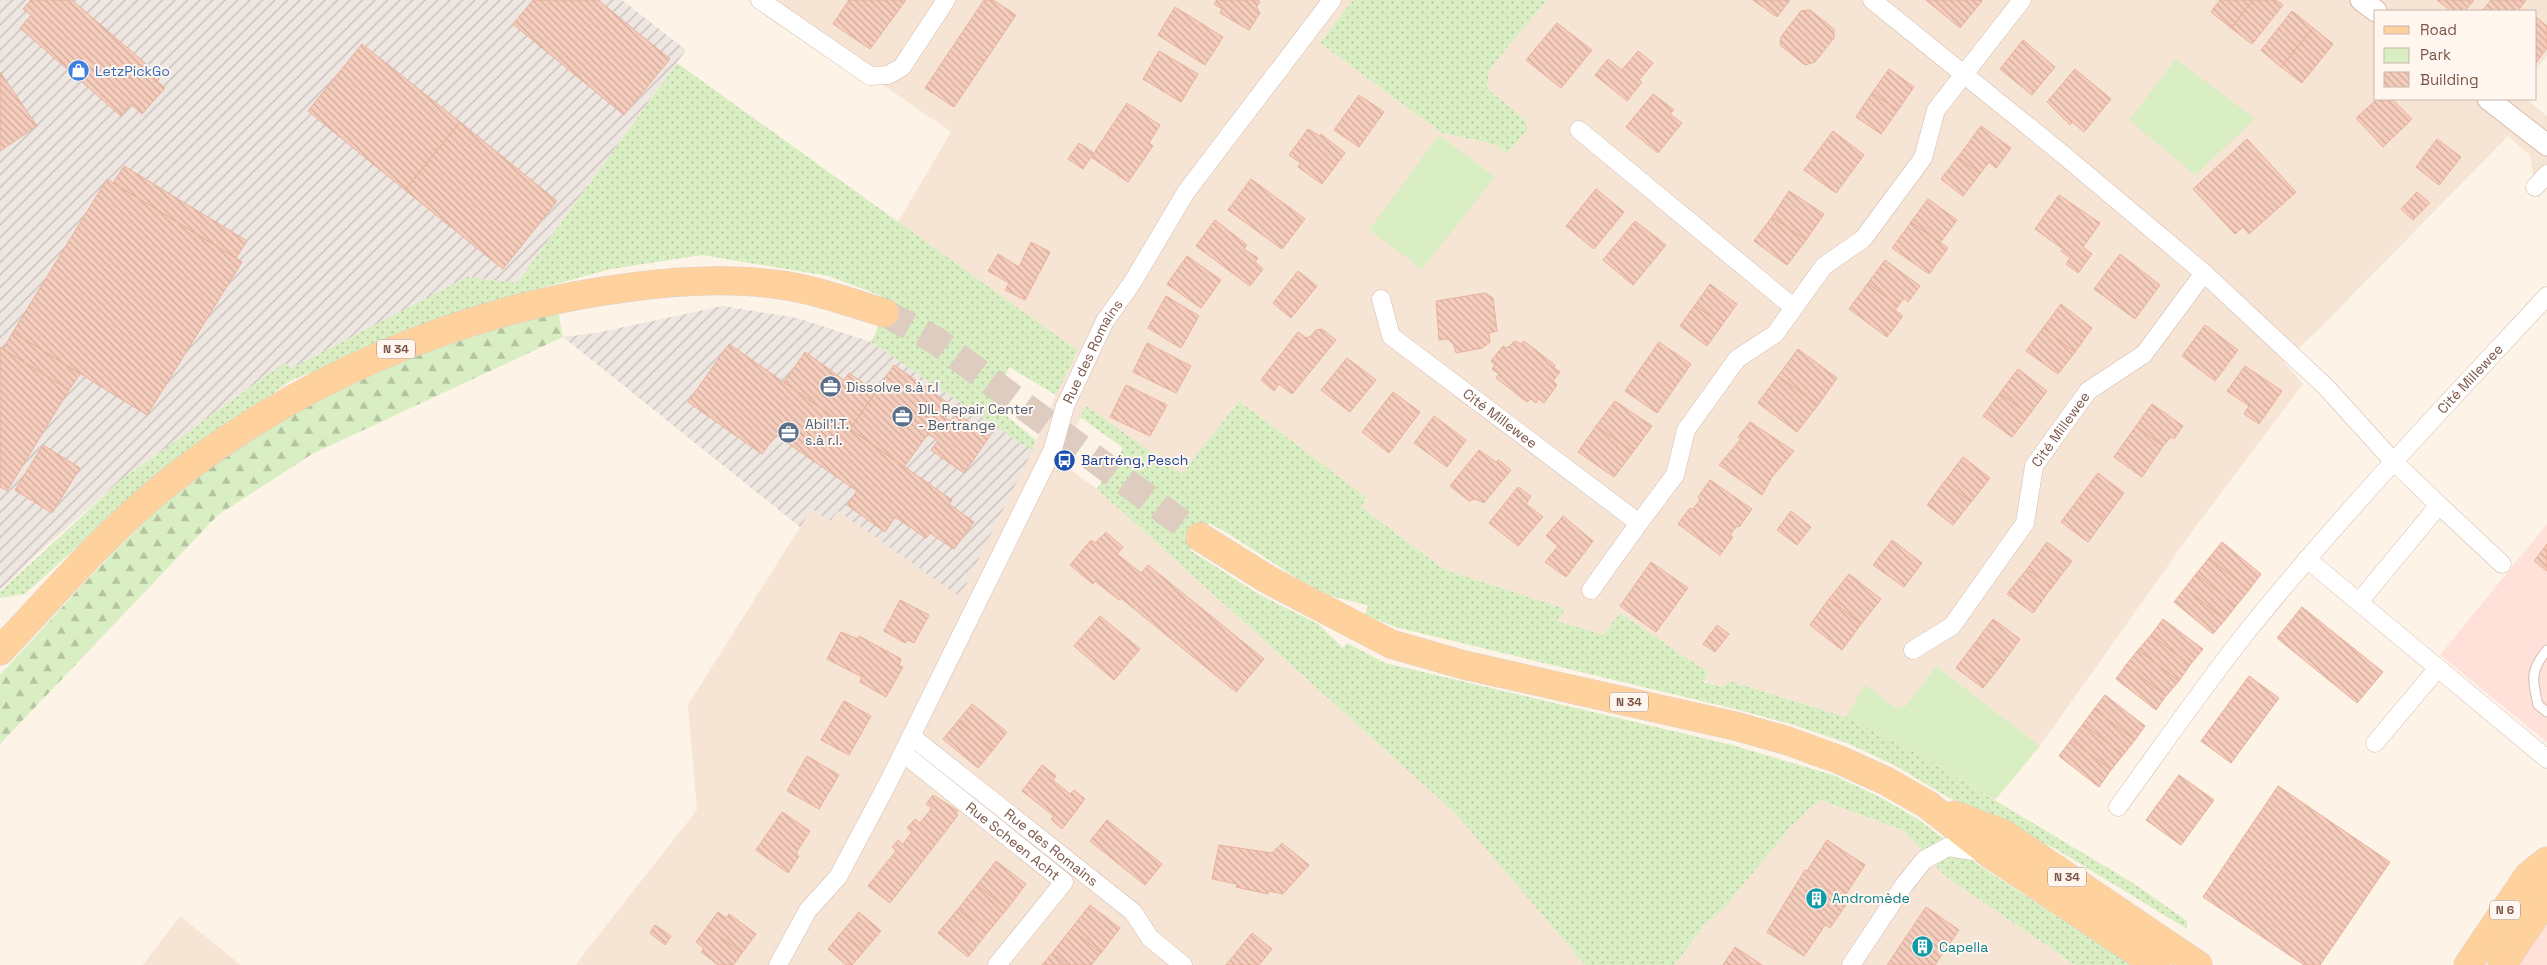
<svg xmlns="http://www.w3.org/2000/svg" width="2547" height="965" viewBox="0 0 2547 965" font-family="'Space Grotesk',sans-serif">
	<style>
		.residential { fill: #f6e4d4 }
		.commercial { fill: #ffe1da }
		.industrial { fill: url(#industrial-furrows) }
		.grass { fill: url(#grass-dots) }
		.forest { fill: url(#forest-firs) }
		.park { fill: #d9eec3 }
		.building { fill: url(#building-back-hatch); stroke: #eab19b }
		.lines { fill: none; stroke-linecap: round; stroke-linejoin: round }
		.primary-tunnel { stroke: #ddccbf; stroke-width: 28; stroke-dasharray: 28 14; stroke-linecap: butt }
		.service-casing { stroke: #d4bbae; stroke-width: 11 }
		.minor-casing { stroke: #d4bbae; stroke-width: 19 }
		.tertiary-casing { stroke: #d4bbae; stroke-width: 23 }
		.primary-casing { stroke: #dacfcc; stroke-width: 29 }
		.service { stroke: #fff; stroke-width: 9 }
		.minor { stroke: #fff; stroke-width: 18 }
		.tertiary { stroke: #fff; stroke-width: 21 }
		.primary { stroke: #ffd19d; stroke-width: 28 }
		.labels { text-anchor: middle; stroke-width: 4; stroke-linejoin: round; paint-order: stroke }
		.shield { fill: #fff7ef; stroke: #a3867a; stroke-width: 1 }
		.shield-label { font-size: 12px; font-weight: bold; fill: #7b5548 }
		.shop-label { font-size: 14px; fill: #366cbe; stroke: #fff7ef; text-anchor: start }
		.street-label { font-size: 14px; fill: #7b5548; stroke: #fff7ef }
		.service-label { font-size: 14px; fill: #4e5e75; stroke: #fff7ef; text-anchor: start }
		.transit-label { font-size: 14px; fill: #164399; stroke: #fff7ef; text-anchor: start }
		.culture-label { font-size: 14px; fill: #0d838f; stroke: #fff7ef; text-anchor: start }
	</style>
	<defs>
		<pattern id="industrial-furrows" width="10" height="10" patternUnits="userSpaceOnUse" patternTransform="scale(1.25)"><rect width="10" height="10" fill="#eee6e1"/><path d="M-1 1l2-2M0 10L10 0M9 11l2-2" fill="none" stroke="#c6bdb8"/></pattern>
		<pattern id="grass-dots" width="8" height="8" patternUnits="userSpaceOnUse" patternTransform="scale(1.25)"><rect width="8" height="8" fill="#d9eec3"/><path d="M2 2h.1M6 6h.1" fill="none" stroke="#b5c4a0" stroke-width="1.8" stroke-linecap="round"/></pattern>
		<pattern id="forest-firs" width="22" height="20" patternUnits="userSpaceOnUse" patternTransform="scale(1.25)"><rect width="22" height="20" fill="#d9eec3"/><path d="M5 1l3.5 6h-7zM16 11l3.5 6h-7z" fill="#b5c4a0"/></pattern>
		<pattern id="building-back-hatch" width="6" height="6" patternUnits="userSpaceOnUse" patternTransform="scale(1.25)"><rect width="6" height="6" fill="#f6cdbc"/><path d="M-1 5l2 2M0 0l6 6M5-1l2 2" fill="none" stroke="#cca99b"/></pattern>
	</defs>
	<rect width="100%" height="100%" fill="#fef3e7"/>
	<path class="residential" d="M760 0H1353L1320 43 1442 133 1494 144 1527 122 1487 88 1489 70 1547 0H2547V55L2536 70V11H2376V99H2526L2547 116V189L2540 181 2535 187 2530 155 2508 136 2320 328 2284 362 2303 384 2196 526 2040 746 1936 666 1906 706 1897 708 1865 686 1846 717 1729 681 1723 687 1703 681 1709 674 1620 613 1603 635 1556 621 1565 609 1445 570 1361 507 1367 499 1239 401 1182 475 1086 406 1060 462 1097 489 1456 814 1585 965H578L576 964 697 810 688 705 812 508 837 511 1032 451 1056 395 1078 352 898 222 951 132Z
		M1820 800 1903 830 1945 876 2075 965H1674L1706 923 1724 908 1792 825Z
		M180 916 241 965H143Z"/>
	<path class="commercial" d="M2547 524V742L2440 655Z
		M2547 924V965H2519Z"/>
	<path class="industrial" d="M0 0H622L686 50 517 283 467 277 292 368 284 363 121 480 37 554 0 591Z
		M723 306 797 318 871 342 1032 451 960 597 838 511 830 521 812 509 800 527 563 337 596 333Z"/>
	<path class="grass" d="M1353 0H1547L1489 70 1487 88 1527 122V130L1507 154 1494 144 1442 133 1320 43Z
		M677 63 1078 351 1056 395 1009 367 993 405 1036 440 1032 451 871 342 885 313 881 296 829 276 702 255 611 269 501 299 292 380 157 475 25 594 0 598V592L121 480 284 363 292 368 467 277 517 283Z
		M1239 401 1367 498 1361 507 1445 570 1565 609 1557 621 1603 635 1620 613 1709 673 1703 682 1723 687 1729 681 1846 717 1916 753 2136 885 2187 921V929L2056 849 1968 809 1894 765 1847 743 1794 725 1739 710 1395 627 1365 615 1368 606C1356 601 1343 600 1331 596 1288 577 1251 545 1209 523L1190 550 1260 595 1318 624 1343 648 1347 643 1385 663 1732 745 1833 775 1880 797 1918 819 1974 862 2131 965H2075L1945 876 1903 830 1820 800 1792 825 1724 908 1706 923 1674 965H1585L1456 814 1097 489 1123 448 1080 417 1086 406 1182 474Z"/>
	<path class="forest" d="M558 310 563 337 312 454 218 515 0 744V675C54 617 106 556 165 503 236 440 332 386 421 352 465 335 513 324 558 310Z"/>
	<path class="park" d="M2176 59 2255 119 2195 175 2129 120Z
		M1439 135 1495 177 1422 269 1369 230Z
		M1936 666 2040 746 1995 800 1916 753 1846 717 1865 685 1897 708 1906 706Z"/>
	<path class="building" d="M31 0H72L160 76 157 81 165 88 142 114 131 104 121 116 20 28 31 15 23 9Z
		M533 0H598L670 59 624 115 513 24Z
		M849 0H906L870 49 833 24Z
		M984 0H993L1016 15 954 107 925 88Z
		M1217 0H1257L1260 2 1256 7 1260 13 1249 30 1220 13 1222 9 1214 4Z
		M1753 0H1790L1777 17Z
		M1926 0H1981L1982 1 1960 28Z
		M2220 0H2253L2231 28 2211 12Z
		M2253 0H2276L2283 5 2252 44 2231 28Z
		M2437 0H2474L2465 11H2451Z
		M2491 0H2526L2518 11H2482Z
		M1175 7 1223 37 1205 65 1158 35Z
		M1810 10 1834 29V38L1815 62 1805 65 1780 45 1781 37 1801 11Z
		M2292 11 2313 28 2281 67 2261 50Z
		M2536 17 2547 26V48L2536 63Z
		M1557 23 1592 50 1561 88 1526 60Z
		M2313 28 2333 44 2302 83 2281 67Z
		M2023 40 2055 67 2032 95 2000 69Z
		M362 44 460 122 405 190 308 111Z
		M1159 51 1198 74 1181 102 1143 79Z
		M1638 51 1653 63 1639 80 1642 82 1627 101 1595 75 1608 59 1622 70Z
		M1889 69 1914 87 1898 110 1872 93Z
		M2075 69 2111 99 2084 132 2072 122 2070 125 2047 102Z
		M0 72 37 126 0 151Z
		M1872 93 1898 110 1881 134 1856 117Z
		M1653 94 1674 110 1670 114 1682 123 1658 153 1626 127Z
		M1359 95 1384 112 1359 147 1334 130Z
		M2377 99H2392L2412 119 2383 147 2356 118Z
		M1127 103 1160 125 1149 143 1153 146 1128 182 1091 157 1083 169 1068 159 1079 143 1094 153Z
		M460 122 557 201 503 269 405 190Z
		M1981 126 2011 148 1996 168 1989 162 1980 174 1958 157Z
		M1308 129 1320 136 1321 134 1345 153 1322 184 1298 167 1301 163 1289 155Z
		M1833 131 1864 155 1836 193 1804 170Z
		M2247 139 2296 192 2249 234 2243 227 2235 234 2193 189Z
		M2437 139 2461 157 2439 185 2416 167Z
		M1958 157 1980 174 1963 196 1941 179Z
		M124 166 247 241 236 258 113 183Z
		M107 179 242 262 147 415 13 332Z
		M1251 179 1305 219 1282 249 1228 210Z
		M1596 189 1624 212 1594 249 1566 226Z
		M1789 191 1824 214 1806 240 1772 217Z
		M2417 192 2430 203 2413 220 2401 209Z
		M2059 195 2100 223 2083 247 2092 254 2078 273 2066 264 2070 258 2061 251 2063 249 2035 229Z
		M1928 199 1957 220 1940 243 1911 222Z
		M1772 217 1806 240 1787 265 1754 241Z
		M1215 220 1247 245 1244 249 1258 258 1255 262 1263 269 1250 286 1196 246Z
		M1635 221 1666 245 1633 285 1603 260Z
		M1911 222 1948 248 1929 274 1892 248Z
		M1031 242 1050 252 1025 300 1005 290 1009 283 988 271 998 254 1019 267Z
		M2120 254 2160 285 2135 319 2094 289Z
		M1187 256 1221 280 1201 308 1167 284Z
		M1885 260 1920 286 1908 302 1904 298 1898 306 1868 283Z
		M1298 271 1317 286 1291 318 1273 303Z
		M1868 283 1898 306 1895 310 1903 316 1887 337 1849 309Z
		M1710 284 1737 304 1722 325 1695 305Z
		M1485 293 1493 298 1497 331 1489 333 1490 342 1482 348 1456 353 1454 345 1448 339 1439 340 1436 301Z
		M1166 296 1199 316 1181 348 1148 328Z
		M2061 304 2092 328 2075 352 2043 328Z
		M1695 305 1722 325 1707 346 1680 326Z
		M2205 325 2238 350 2215 381 2182 356Z
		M2043 328 2075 352 2058 374 2026 351Z
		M1322 329 1336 340 1292 394 1279 384 1274 391 1261 380 1298 332 1306 338 1311 336 1316 330Z
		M13 332 80 374 69 390 3 349Z
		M1515 341 1522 344 1524 341 1555 365 1554 368 1560 372 1553 381 1557 385 1544 403 1539 399 1536 403 1531 399 1527 402 1496 378 1499 374 1492 369 1495 365 1491 361 1503 346 1507 348Z
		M1659 342 1691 364 1657 413 1625 391Z
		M1147 343 1191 366 1176 393 1133 372Z
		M729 344 952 500 949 504 974 522 954 549 930 533 926 538 895 517 885 532 847 505 857 491 776 435 762 454 688 402Z
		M0 347 69 390 7 491 0 487Z
		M1798 349 1837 378 1818 405 1778 376Z
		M805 352 844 380 849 373 876 392 850 429 784 382Z
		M1347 358 1376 380 1350 412 1321 390Z
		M894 365 948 403 940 414 950 421 956 413 990 436 964 473 931 450 938 441 928 434 904 467 850 429Z
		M2245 366 2282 391 2259 424 2244 414 2249 406 2227 391Z
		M2018 369 2047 391 2029 415 2000 393Z
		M1778 376 1818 405 1797 432 1758 403Z
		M1126 385 1167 405 1150 436 1110 417Z
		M1393 392 1420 412 1389 453 1362 432Z
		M2000 393 2029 415 2012 437 1983 416Z
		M1615 401 1652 426 1633 452 1596 426Z
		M2152 404 2183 426 2174 439 2171 437 2163 446 2136 426Z
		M1434 416 1466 440 1447 467 1414 443Z
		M1750 422 1794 451 1772 477 1762 495 1719 465 1741 439 1738 437Z
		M1596 426 1633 452 1614 477 1578 452Z
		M2136 426 2163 446 2142 477 2114 457Z
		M43 445 80 468 52 513 15 490Z
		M1479 450 1496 462 1499 460 1511 470 1484 503 1475 499 1469 501 1450 486Z
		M1963 457 1990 478 1971 502 1944 482Z
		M2098 473 2124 493 2105 519 2079 498Z
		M1710 480 1752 509 1739 527 1737 526 1730 535 1733 537 1720 555 1678 524 1690 508 1693 509 1700 500 1698 497Z
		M1944 482 1971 502 1953 525 1927 505Z
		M1518 487 1531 496 1526 504 1543 517 1518 546 1489 523Z
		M2079 498 2105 519 2088 542 2061 522Z
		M1791 511 1811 527 1797 545 1777 530Z
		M1563 516 1593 541 1566 577 1545 562 1558 546 1546 536Z
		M1106 532 1123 547 1117 554 1141 573 1148 565 1264 659 1236 692 1121 598 1119 600 1095 581 1093 584 1070 565 1091 540 1095 543Z
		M1892 540 1922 563 1904 587 1873 565Z
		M2047 542 2072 561 2052 587 2027 569Z
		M2222 542 2261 574 2249 590 2209 558Z
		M2547 544V571L2534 561Z
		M2209 558 2249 590 2236 606 2196 574Z
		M1651 562 1688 588 1656 632 1620 606Z
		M2027 569 2052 587 2033 613 2007 594Z
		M1849 574 1881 599 1861 624 1829 599Z
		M2196 574 2236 606 2225 620 2185 588Z
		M2185 588 2225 620 2213 634 2174 602Z
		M1829 599 1861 624 1842 650 1810 625Z
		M900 600 929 615 914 643 908 640 905 643 884 631Z
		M2302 607 2383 672 2357 703 2277 638Z
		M1100 616 1140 649 1114 680 1074 646Z
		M1993 619 2020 639 2002 664 1975 643Z
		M2163 619 2203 649 2190 665 2151 635Z
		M1717 625 1729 634 1715 652 1703 644Z
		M841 632 858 639 859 636 901 659 899 665 903 667 886 697 860 682 862 677 827 659Z
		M2151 635 2190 665 2179 681 2138 650Z
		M1975 643 2002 664 1983 688 1956 668Z
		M2138 650 2179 681 2166 696 2126 665Z
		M2126 665 2166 696 2156 710 2116 679Z
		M2249 676 2279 698 2231 763 2201 741Z
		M2105 695 2145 726 2135 740 2094 709Z
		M844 701 871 716 849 755 821 740Z
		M972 704 1007 732 993 750 958 721Z
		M2094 709 2135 740 2123 755 2083 724Z
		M958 721 993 750 978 768 943 739Z
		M2083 724 2123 755 2111 770 2071 740Z
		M2071 740 2111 770 2099 787 2059 756Z
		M807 756 839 775 819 809 787 791Z
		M1042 765 1056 776 1053 780 1070 794 1074 790 1085 799 1062 829 1051 819 1054 816 1022 791Z
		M2179 775 2214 800 2181 845 2146 820Z
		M2278 786 2390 862 2320 965H2304L2203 897Z
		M933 795 958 811 955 813 958 815 890 903 868 886 896 851 892 847 898 840 903 844 912 832 907 828 915 819 920 823 932 808 926 804Z
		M782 812 810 831 796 853 799 856 788 873 756 850Z
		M1107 820 1162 864 1145 885 1090 841Z
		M1827 840 1865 865 1844 897 1849 900 1830 928 1825 925 1804 956 1767 932 1805 870 1807 871Z
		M1282 843 1309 865 1283 894 1268 891V894L1236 887 1237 884 1212 879 1219 845 1272 853Z
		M996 861 1026 884 1007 909 977 885Z
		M977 885 1007 909 987 933 958 909Z
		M1090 905 1120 928 1101 953 1071 929Z
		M1926 907 1959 930 1935 965H1887Z
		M958 909 987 933 968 957 938 933Z
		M718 912 726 918 729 914 756 934 742 953 707 927Z
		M859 912 881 931 864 951 842 932Z
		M655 925 671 936 665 945 650 933Z
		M707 927 742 953 733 965H718L701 952 704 948 696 942Z
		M1071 929 1101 953 1091 965H1067L1052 953Z
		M842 932 864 951 852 965H846L828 949Z
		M1252 933 1272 949 1259 965H1226Z
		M1735 947 1762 965H1723Z
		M1052 953 1067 965H1042Z"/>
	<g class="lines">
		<path class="primary-tunnel" d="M885 313 935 340 1200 537"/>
		<defs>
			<path id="service" d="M2547 650C2530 670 2532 680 2538 705L2547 712"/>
			<g id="minor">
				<path d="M760 0 870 76 888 75 902 67 946 0"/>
				<path d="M1872 0 2060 152 2204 273 2326 387 2393 461 2439 505 2359 602"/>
				<path d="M1579 130 1793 307"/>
				<path d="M2535 187 2547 174"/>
				<path id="s1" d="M1381 299 1391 336 1639 523 1675 475 1686 430 1737 359 1775 334 1824 266 1863 239 1923 158 1936 110 2022 0"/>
				<path d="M2439 505 2502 564"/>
				<path d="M2307 559 2547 759"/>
				<path d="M1591 590 1639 523"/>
				<path id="s2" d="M1913 650 1952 626 2025 523 2034 466 2088 391 2144 354 2204 273"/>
				<path id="s3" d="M911 736 1133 912 1150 938 1183 965"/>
				<path d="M2375 743 2438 668"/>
				<path id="s4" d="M903 753 1064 882 997 965"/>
				<path id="s5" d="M2118 807C2160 749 2201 690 2245 634 2340 516 2444 407 2547 296"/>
				<path id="s6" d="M778 965 808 910 838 877 890 779 1053 449 1065 406 1105 321 1132 283 1186 192 1332 0"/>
				<path d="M1851 965 1904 885 1924 860 1948 847 1985 853"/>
			</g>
			<path id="tertiary" d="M2361 0 2376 11
				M2488 99 2547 145"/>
			<path id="primary" d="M1200 537 1267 579 1391 644 1464 665 1735 726 1788 741 1840 760 1886 781 1928 805 1990 854 2156 965
				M0 651C53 595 104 535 164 486 297 379 462 308 632 287 677 281 727 278 773 284 811 288 848 302 885 313
				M1955 815 2004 834 2198 965
				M2468 965 2528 876 2547 861
				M2502 965 2541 907 2547 889"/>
		</defs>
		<use href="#service" class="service-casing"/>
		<use href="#minor" class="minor-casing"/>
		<use href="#tertiary" class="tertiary-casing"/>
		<use href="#primary" class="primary-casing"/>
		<use href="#service" class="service"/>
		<use href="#minor" class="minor"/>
		<use href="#tertiary" class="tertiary"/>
		<use href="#primary" class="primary"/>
	</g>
	<defs>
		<symbol id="shop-disc" viewBox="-11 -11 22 22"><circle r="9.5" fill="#3f7fe0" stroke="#fff7ef"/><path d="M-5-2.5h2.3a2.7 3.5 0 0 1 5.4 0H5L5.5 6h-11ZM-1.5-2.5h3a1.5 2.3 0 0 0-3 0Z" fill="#fff"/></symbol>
		<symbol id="office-disc" viewBox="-11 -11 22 22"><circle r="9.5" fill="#5c6f8a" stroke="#fff7ef"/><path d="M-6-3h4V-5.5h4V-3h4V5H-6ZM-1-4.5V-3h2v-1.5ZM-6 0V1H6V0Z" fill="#fff"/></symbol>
		<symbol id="bus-disc" viewBox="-11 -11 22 22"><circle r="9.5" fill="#1a4fb4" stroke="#fff7ef"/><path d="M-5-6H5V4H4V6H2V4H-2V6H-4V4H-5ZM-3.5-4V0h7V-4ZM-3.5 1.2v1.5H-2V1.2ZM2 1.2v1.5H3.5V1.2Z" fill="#fff"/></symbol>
		<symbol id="building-disc" viewBox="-11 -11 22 22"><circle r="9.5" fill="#0f9aa8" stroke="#fff7ef"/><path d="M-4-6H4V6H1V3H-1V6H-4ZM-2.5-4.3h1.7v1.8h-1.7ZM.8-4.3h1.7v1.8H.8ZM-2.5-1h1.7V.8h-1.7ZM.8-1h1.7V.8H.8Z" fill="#fff"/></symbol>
	</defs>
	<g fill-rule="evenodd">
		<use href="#shop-disc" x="66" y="58" width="25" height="25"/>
		<use href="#office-disc" x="818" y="374" width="25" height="25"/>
		<use href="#office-disc" x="890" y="404" width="25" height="25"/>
		<use href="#office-disc" x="776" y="420" width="25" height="25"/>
		<use href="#bus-disc" x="1052" y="448" width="25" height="25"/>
		<use href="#building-disc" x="1804" y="886" width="25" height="25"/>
		<use href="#building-disc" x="1910" y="934" width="25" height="25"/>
	</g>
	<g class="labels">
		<g class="shield">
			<rect x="377" y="339.5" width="38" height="19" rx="4"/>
			<rect x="1610" y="692.5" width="38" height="19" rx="4"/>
			<rect x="2048" y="867.5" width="38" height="19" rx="4"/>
			<rect x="2490" y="900.5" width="30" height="19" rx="4"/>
		</g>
		<g class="shield-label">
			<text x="396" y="353">N 34</text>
			<text x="1629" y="706">N 34</text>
			<text x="2067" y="881">N 34</text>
			<text x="2505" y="914">N 6</text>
		</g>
		<g class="shop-label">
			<text x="95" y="76">LetzPickGo</text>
		</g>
		<g class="street-label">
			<text dy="5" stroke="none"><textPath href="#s6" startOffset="692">Rue des Romains</textPath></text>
			<text dy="5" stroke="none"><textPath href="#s5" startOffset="555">Cité Millewee</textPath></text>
			<text dy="5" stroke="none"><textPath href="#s1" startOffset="175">Cité Millewee</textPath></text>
			<text dy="5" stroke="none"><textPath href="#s2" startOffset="275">Cité Millewee</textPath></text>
			<text dy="5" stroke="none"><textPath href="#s4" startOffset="141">Rue Scheen Acht</textPath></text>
			<text dy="5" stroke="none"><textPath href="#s3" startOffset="179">Rue des Romains</textPath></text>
		</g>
		<g class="service-label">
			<text x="846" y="392">Dissolve s.à r.l</text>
			<text x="918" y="414">DIL Repair Center<tspan x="918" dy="16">- Bertrange</tspan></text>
			<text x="805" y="429">Abil'I.T.<tspan x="805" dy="16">s.à r.l.</tspan></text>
		</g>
		<g class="transit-label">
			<text x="1081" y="465">Bartréng, Pesch</text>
		</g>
		<g class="culture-label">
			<text x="1832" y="903">Andromède</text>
			<text x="1939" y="952">Capella</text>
		</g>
	</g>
	<rect x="2374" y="10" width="162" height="90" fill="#fff7ef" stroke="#cab6ac"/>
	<rect x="2384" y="26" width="25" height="8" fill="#ffd19d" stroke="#cab6ac"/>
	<text x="2420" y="35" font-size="15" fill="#7b5548">Road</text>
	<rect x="2384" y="48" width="25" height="15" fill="#d9eec3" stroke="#cab6ac"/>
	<text x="2420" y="60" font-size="15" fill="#7b5548">Park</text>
	<rect x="2384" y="72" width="25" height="15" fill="url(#building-back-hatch)" stroke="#cab6ac"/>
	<text x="2420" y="85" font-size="15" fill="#7b5548">Building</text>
</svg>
